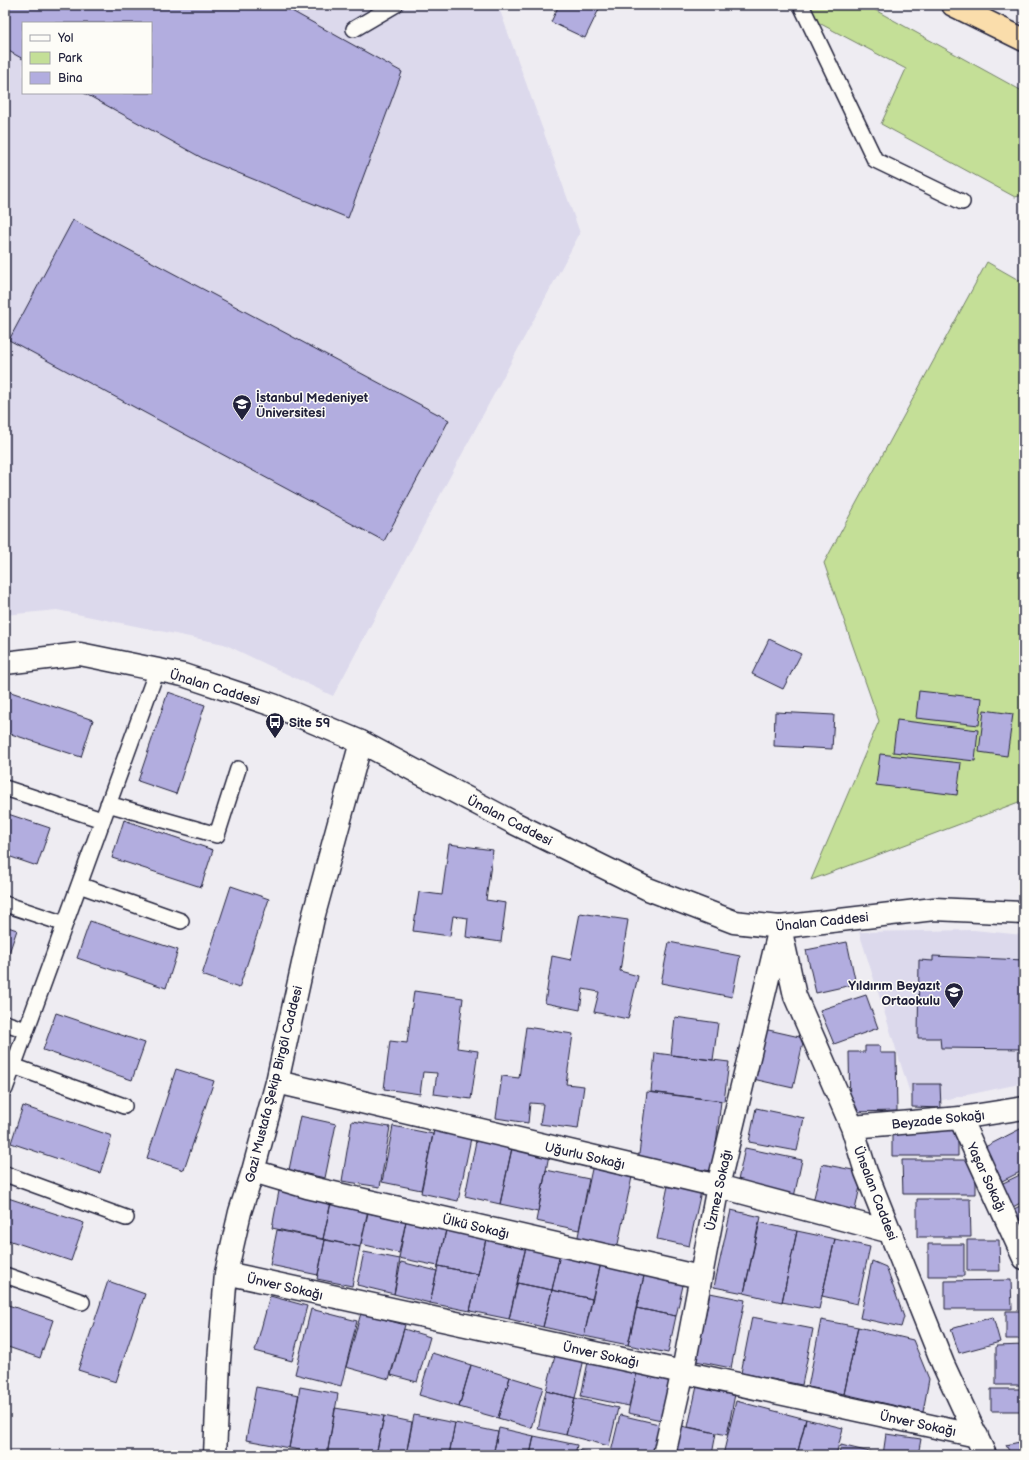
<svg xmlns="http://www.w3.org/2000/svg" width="1029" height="1460" viewBox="0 0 1029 1460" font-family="'Balsamiq Sans',sans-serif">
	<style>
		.built { fill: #dcd9ec; fill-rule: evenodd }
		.green { fill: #c4df97; stroke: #738069 }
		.building { fill: #b2addf; stroke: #22223b }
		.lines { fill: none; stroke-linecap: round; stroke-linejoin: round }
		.lane-casing { stroke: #22223b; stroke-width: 18 }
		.street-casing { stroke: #22223b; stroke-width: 25 }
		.secondary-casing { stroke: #22223b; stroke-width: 25 }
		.highway-casing { stroke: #22223b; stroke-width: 25 }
		.lane { stroke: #fdfcf7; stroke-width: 15 }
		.street { stroke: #fdfcf7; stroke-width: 22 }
		.secondary { stroke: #fdfcf7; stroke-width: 22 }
		.highway { stroke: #faddab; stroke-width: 22 }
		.labels { text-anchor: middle; stroke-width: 3; stroke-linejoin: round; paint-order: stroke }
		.poi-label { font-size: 13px; font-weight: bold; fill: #22223b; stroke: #fdfcf7; text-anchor: start }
		.street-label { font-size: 13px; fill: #22223b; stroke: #fdfcf7 }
	</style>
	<rect width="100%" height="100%" fill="#eeecf2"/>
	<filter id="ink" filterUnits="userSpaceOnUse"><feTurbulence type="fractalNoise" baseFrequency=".025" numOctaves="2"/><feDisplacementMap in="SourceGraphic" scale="8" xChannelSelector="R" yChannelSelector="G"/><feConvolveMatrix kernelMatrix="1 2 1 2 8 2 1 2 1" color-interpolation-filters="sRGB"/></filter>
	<g filter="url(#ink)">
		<path class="built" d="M5 5H498L580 233 333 696 224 644 57 610 5 615ZM23 23H151V93H23Z
			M974 930 1024 935V1083L914 1106 859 932Z"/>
		<path class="green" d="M785 5H866L1024 92V195L1015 197 881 124 906 69Z
			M987 262 1024 283V800L811 880 879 721 824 563Z"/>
		<path class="building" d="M5 5H281L402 72 348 218 204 159 84 93H151V23H23V59L5 49Z
			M559 5H601L585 38 551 22Z
			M73 220 449 420 384 541 9 340Z
			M769 639 801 654 783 689 752 674Z
			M5 690 93 720 81 757 5 732Z
			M919 691 982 698 979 725 916 718Z
			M168 692 205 705 176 794 138 781Z
			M984 710 1013 714 1007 756 979 752Z
			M775 712 834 715 832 749 774 746Z
			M897 720 978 730 975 761 893 752Z
			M880 754 961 763 957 795 876 785Z
			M5 813 50 828 37 866 5 855Z
			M124 820 213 850 201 887 112 858Z
			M449 844 493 850 486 900 506 903 501 942 466 937 468 918 453 916 450 936 413 931 419 892 442 895Z
			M231 886 269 899 239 988 202 975Z
			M580 913 628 920 620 971 638 976 628 1019 594 1012 599 992 583 989 580 1010 545 1003 552 956 571 960Z
			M90 921 178 950 166 988 77 958Z
			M5 926 17 930 5 964Z
			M669 942 740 956 732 997 661 983Z
			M847 942 856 984 816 993 806 950Z
			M933 956 1024 960V1049L941 1048 940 1038H918L919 960 933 961Z
			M414 991 463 998 457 1048 478 1051 471 1099 434 1094 437 1073 423 1072 420 1094 384 1089 390 1041 407 1043Z
			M866 995 878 1028 834 1044 820 1010Z
			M56 1013 145 1043 132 1080 43 1050Z
			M675 1017 718 1023 713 1060 671 1055Z
			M526 1027 573 1034 566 1084 584 1086 578 1129 540 1124 543 1104 530 1103 528 1123 496 1118 502 1076 519 1078Z
			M764 1029 804 1038 793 1088 753 1079Z
			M865 1046H880V1053H896L897 1111 850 1112 849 1052H865Z
			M655 1053 729 1062 724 1101 651 1092Z
			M176 1069 214 1081 184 1170 147 1158Z
			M912 1084H940L941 1108 912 1107Z
			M647 1092 721 1101 713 1171 638 1162Z
			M23 1106 112 1136 100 1173 11 1143Z
			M756 1108 804 1118 797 1151 749 1142Z
			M300 1116 336 1124 325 1178 289 1170Z
			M352 1121 390 1127 380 1187 342 1181Z
			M892 1124H958V1156H892Z
			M393 1126 433 1134 421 1190 382 1182Z
			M1024 1127V1170L1002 1181 985 1147Z
			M434 1130 471 1138 458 1201 421 1193Z
			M476 1141 512 1148 500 1204 465 1196Z
			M512 1148 549 1155 538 1212 500 1204Z
			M745 1148 802 1160 794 1197 737 1185Z
			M902 1160H976V1194H903Z
			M593 1164 633 1172 617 1249 577 1241Z
			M822 1164 863 1172 854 1215 812 1206Z
			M546 1170 589 1179 579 1230 536 1221Z
			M1024 1173V1201L1013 1207 1001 1184Z
			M669 1181 702 1187 689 1246 657 1239Z
			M279 1191 331 1202 323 1239 272 1228Z
			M5 1197 84 1223 71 1261 5 1239Z
			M917 1199H970L971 1237H917Z
			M331 1203 368 1210 360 1247 323 1239Z
			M1024 1204V1228L1014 1209Z
			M731 1210 761 1217 744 1293 714 1287Z
			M368 1213 406 1221 399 1253 361 1244Z
			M406 1221 446 1230 438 1266 399 1258Z
			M759 1222 797 1231 782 1302 744 1293Z
			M277 1230 325 1240 318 1275 270 1265Z
			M446 1230 486 1239 478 1274 438 1266Z
			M797 1231 835 1239 819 1309 782 1302Z
			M486 1239 526 1247 509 1319 470 1311Z
			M835 1239 870 1247 857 1304 822 1296Z
			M325 1240 360 1247 352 1286 317 1279Z
			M967 1240H999L1000 1271H967Z
			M928 1244H964V1276H928Z
			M526 1247 560 1254 552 1290 517 1283Z
			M364 1252 400 1259 394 1294 357 1285Z
			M560 1254 601 1263 592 1299 552 1290Z
			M872 1261 886 1267 904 1317 901 1327 860 1318Z
			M401 1262 437 1271 430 1303 394 1294Z
			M601 1263 645 1272 628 1345 584 1336Z
			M438 1266 478 1274 470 1311 430 1303Z
			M645 1272 684 1281 676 1316 636 1308Z
			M1011 1280 1012 1309H945V1281Z
			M108 1281 145 1294 116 1382 78 1370Z
			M517 1283 552 1290 543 1327 509 1319Z
			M552 1290 592 1299 584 1336 543 1327Z
			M710 1293 745 1300 731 1368 696 1361Z
			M270 1296 307 1306 292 1361 255 1351Z
			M5 1304 53 1320 40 1358 5 1346Z
			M636 1308 676 1316 668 1353 628 1345Z
			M311 1309 357 1321 341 1386 295 1374Z
			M1006 1311H1024V1339H1006Z
			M361 1313 405 1325 389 1379 346 1367Z
			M752 1317 813 1329 802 1385 741 1373Z
			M993 1317 1000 1342 959 1353 951 1329Z
			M821 1320 858 1327 844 1394 808 1387Z
			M858 1327 913 1340 929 1379 923 1412 844 1394Z
			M404 1329 430 1337 417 1382 391 1375Z
			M1024 1345V1385H996V1346Z
			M556 1352 584 1359 575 1398 546 1391Z
			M432 1353 471 1365 459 1407 419 1395Z
			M588 1362 637 1372 629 1406 581 1396Z
			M471 1365 510 1377 498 1418 459 1407Z
			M637 1372 675 1380 666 1421 628 1413Z
			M510 1377 543 1387 531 1428 498 1418Z
			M697 1386 735 1394 727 1435 688 1427Z
			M256 1387 299 1395 289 1448 246 1440Z
			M300 1387 338 1394 327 1455 289 1448Z
			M991 1389H1024V1411H991Z
			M546 1391 575 1398 566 1435 538 1429Z
			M575 1398 618 1408 609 1446 566 1435Z
			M736 1401 806 1419 797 1455H723Z
			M335 1408 384 1416 376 1455H327Z
			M414 1415 455 1423 449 1455H406Z
			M620 1415 663 1425 656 1455H623L611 1452Z
			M384 1416 412 1422 406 1455H376Z
			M806 1419 843 1428 836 1455H797Z
			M455 1423 498 1432 493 1455H449Z
			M681 1426 716 1433 712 1455H676Z
			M499 1428 534 1436 530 1455H493Z
			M886 1434 921 1439 918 1455H883Z
			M534 1436 577 1445 575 1455H530Z
			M1024 1441V1455H1011L1006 1445Z
			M841 1445 882 1455H839Z
			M576 1450 600 1455H575Z
			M973 1450 975 1455H948Z"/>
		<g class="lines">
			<defs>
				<path id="lane" d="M801 5 875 160 962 202
					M354 29 395 5
					M5 788 102 820
					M108 804 217 835 238 769
					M79 885 181 921
					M5 904 65 924
					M5 1023 26 1030
					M13 1066 124 1106
					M5 1089 157 670
					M5 1174 126 1218
					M5 1275 82 1302"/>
				<path id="street" d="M780 927 795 996 852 1127 866 1172 943 1364 985 1455
					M277 1082 718 1186 891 1232
					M960 1118 1024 1258
					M852 1127 960 1118 1024 1108
					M253 1171 307 1187 700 1277
					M226 1273C476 1328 727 1381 977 1436
					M215 1455 219 1361 226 1273 240 1212 253 1171 277 1082 313 918 361 742
					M664 1455 683 1371 718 1186 779 932"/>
				<path id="secondary" d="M5 663 80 654 183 675 273 705 361 742 514 823 648 889 734 922 780 927 934 909 1024 913"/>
				<path id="highway" d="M953 5 1024 40"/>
			</defs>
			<use href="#lane" class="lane-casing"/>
			<use href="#street" class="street-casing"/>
			<use href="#secondary" class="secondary-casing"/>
			<use href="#highway" class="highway-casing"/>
			<use href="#lane" class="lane"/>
			<use href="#street" class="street"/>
			<use href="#secondary" class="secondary"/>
			<use href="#highway" class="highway"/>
		</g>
	</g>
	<defs>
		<symbol id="university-pin" viewBox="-11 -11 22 30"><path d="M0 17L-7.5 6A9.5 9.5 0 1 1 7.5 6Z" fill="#22223b" stroke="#fdfcf7"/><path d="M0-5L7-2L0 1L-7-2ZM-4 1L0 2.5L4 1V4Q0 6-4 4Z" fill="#fff"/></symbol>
		<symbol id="bus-pin" viewBox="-11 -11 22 30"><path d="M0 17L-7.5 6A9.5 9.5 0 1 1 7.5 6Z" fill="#22223b" stroke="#fdfcf7"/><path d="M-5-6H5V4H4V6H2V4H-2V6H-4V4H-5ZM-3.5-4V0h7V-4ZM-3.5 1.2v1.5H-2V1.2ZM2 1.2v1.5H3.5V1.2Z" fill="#fff"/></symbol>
		<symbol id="school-pin" viewBox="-11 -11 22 30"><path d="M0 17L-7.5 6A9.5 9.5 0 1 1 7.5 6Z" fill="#22223b" stroke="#fdfcf7"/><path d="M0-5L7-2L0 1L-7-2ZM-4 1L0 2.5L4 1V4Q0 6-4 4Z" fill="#fff"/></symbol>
	</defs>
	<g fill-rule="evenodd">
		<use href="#university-pin" x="231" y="393" width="22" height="30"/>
		<use href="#bus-pin" x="264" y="711" width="22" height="30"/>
		<use href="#school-pin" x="943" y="981" width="22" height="30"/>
	</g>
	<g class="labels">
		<g class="poi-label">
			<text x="256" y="402">İstanbul Medeniyet<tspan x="256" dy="15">Üniversitesi</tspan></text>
			<text x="289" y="727">Site 59</text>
			<text x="940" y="990" text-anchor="end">Yıldırım Beyazıt<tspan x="940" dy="15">Ortaokulu</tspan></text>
		</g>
		<g class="street-label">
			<text transform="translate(215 687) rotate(17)" y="5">Ünalan Caddesi</text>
			<text transform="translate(510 820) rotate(27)" y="5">Ünalan Caddesi</text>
			<text transform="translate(822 921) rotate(-6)" y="5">Ünalan Caddesi</text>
			<text transform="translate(273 1084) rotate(-76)" y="5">Gazi Mustafa Şekip Birgöl Caddesi</text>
			<text transform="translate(938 1119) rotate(-6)" y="5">Beyzade Sokağı</text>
			<text transform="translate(585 1155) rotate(13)" y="5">Uğurlu Sokağı</text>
			<text transform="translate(987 1177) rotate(65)" y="5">Yaşar Sokağı</text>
			<text transform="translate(718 1190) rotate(-78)" y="5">Üzmez Sokağı</text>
			<text transform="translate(876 1193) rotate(69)" y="5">Ünsalan Caddesi</text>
			<text transform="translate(476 1226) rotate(13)" y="5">Ülkü Sokağı</text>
			<text transform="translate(285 1286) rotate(13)" y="5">Ünver Sokağı</text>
			<text transform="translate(601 1354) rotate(12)" y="5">Ünver Sokağı</text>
			<text transform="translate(918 1423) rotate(12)" y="5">Ünver Sokağı</text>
		</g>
	</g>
	<rect width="1029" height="1460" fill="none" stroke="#fdfcf7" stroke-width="20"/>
	<rect x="10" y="10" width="1009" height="1440" fill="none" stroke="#22223b" stroke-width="1.5" filter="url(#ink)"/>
	<rect x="22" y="22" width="130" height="72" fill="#fdfcf7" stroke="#a5a5ac"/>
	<rect x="30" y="35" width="20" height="6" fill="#fdfcf7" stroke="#a5a5ac"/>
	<text x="58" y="42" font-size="12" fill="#22223b">Yol</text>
	<rect x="30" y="52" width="20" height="12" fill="#c4df97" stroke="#a5a5ac"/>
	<text x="58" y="62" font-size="12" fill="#22223b">Park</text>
	<rect x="30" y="72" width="20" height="12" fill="#b2addf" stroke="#a5a5ac"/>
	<text x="58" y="82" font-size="12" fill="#22223b">Bina</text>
</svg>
